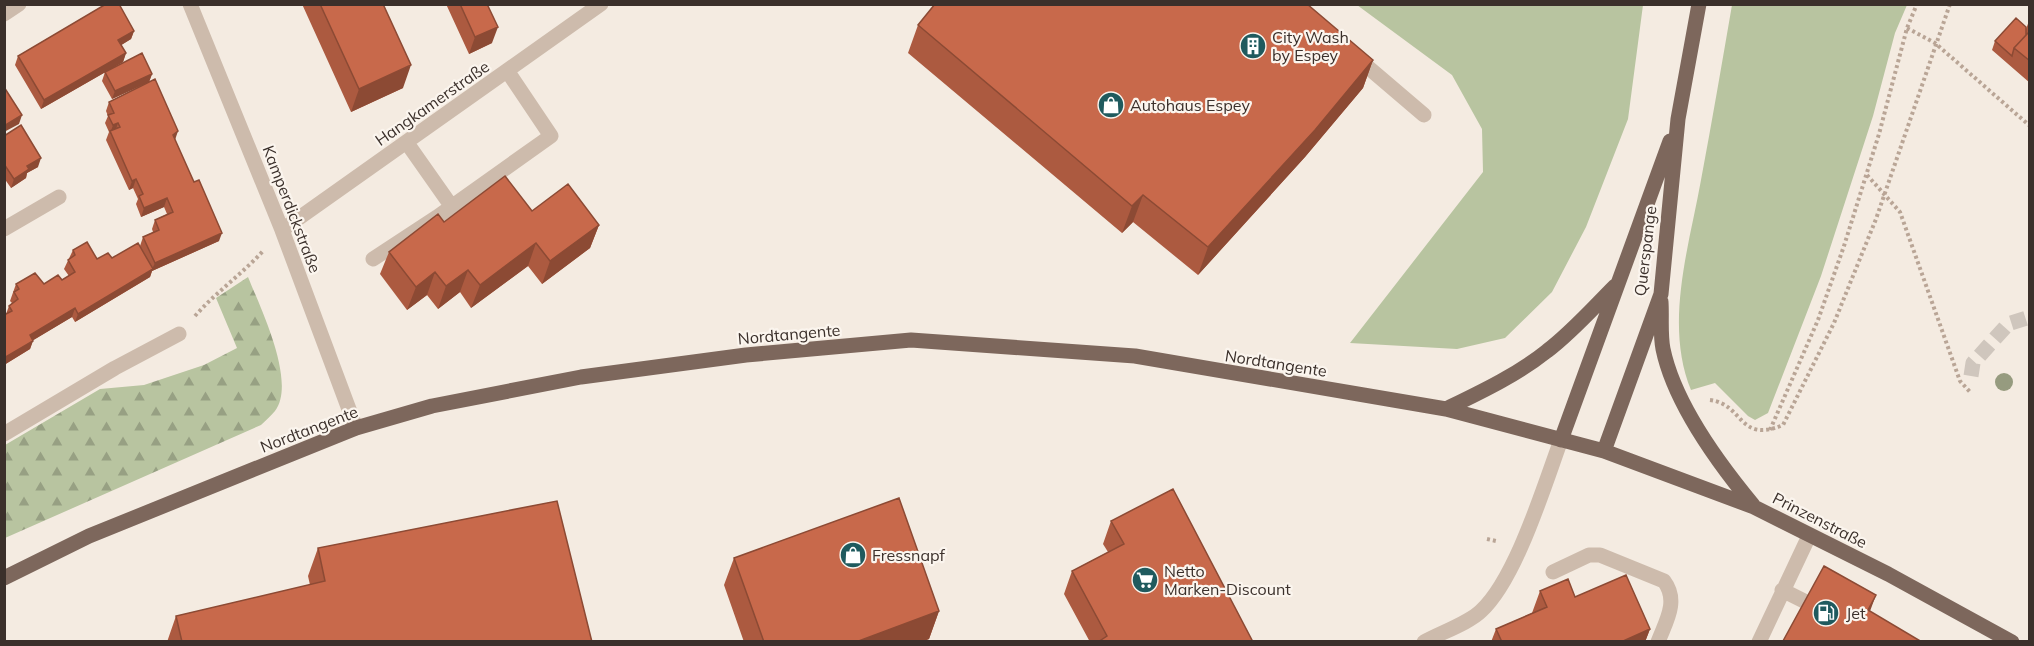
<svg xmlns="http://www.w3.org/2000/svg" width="2034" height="646" viewBox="0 0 2034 646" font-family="Mulish,sans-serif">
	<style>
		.green { fill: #b8c4a0 }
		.forest { fill: url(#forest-firs) }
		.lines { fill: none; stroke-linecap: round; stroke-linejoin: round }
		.minor-tunnel { stroke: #cfc6bd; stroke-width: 15; stroke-dasharray: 15 8; stroke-linecap: butt }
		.path { stroke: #b9a596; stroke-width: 4; stroke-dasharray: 3 3; stroke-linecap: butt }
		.minor { stroke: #cdbbac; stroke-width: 15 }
		.major { stroke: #7d675c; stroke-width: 15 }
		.tree { fill: #969b7f }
		.wall { fill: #ac5a40 }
		.shaded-wall { fill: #8c4a34 }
		.building { fill: #c8694b; stroke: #8c4a34; stroke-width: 1.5 }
		.labels { text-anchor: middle; stroke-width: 4.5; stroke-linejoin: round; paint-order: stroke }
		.poi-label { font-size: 16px; fill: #3b302b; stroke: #fbf5ee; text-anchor: start }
		.street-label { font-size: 16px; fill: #3b302b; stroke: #fbf5ee }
	</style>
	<defs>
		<pattern id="forest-firs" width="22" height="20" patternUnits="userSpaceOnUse" patternTransform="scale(1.5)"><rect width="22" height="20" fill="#b8c4a0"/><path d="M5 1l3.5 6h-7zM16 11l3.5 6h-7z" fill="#97a083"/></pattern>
	</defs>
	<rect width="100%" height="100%" fill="#f4ebe1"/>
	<path class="green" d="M1357 5H1643L1628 119 1586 227 1552 292 1505 338 1457 349 1350 343 1483 172 1482 129 1452 75Z
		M1732 5H1907L1895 33 1873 116 1821 276 1768 413 1755 420 1748 416 1715 383 1691 390C1664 324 1689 247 1701 180 1712 121 1722 63 1732 5Z"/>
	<path class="forest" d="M248 277C260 307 297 382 275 411 271 416 266 420 261 425L5 538V445L100 389 144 385 204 365 237 348 216 298Z"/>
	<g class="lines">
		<path class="minor-tunnel" d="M1971 376 1973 363 2008 324 2030 317"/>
		<path class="path" d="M1907 28 1935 43 2030 126
			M1867 175 1900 212 1955 367 1960 381 1970 392
			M195 316C216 292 242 274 263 251
			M1710 400C1744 404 1738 444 1783 425L1834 323 1876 219 1950 4
			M1770 430 1818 320 1844 246 1879 134 1907 28 1917 4
			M1487 539 1496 541"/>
		<path class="minor" d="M190 4 282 230 356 428
			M4 14 19 4
			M1356 57 1424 115
			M407 143 452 207
			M4 229 59 197
			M282 230 601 4
			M373 259 437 217 551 136 508 72
			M4 434 115 368 179 334
			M1553 572 1589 555H1600L1664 581C1679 601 1666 621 1658 642
			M1782 590 1808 603
			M1424 642C1440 633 1469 623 1481 611 1516 579 1544 486 1561 440
			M1759 642 1809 536"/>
		<path class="major" d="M1661 302C1662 317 1660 334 1663 349 1674 402 1719 464 1753 505
			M1446 409C1481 392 1517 375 1547 351 1572 332 1593 308 1615 286
			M1561 440 1670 141
			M1604 451 1661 294 1678 119 1699 4
			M4 578 89 536 356 428 432 406 581 377 746 355 911 340 1135 356 1446 409 1604 451 1754 507 1888 574 2012 642"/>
	</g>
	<circle class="tree" cx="2004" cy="382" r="9"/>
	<path class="wall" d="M302 4H383L403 88 351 112Z
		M446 4H487L492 43 469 54Z
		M2029 21H2030V83L1992 50 1995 41 2026 29Z
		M918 25 1373 60 1363 88 1305 157 1198 275 1133 222 1122 233 908 53Z
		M134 31 131 39 121 45 126 53 123 62 41 109 15 65 18 56Z
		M105 72 152 74 149 82 112 99 102 81Z
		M109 102 175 140 219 241 152 271 150 277 75 322 72 317 33 340 30 349 4 365V315L6 314 9 306 12 303 10 301 16 284H44L62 280 69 276 64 269 73 250 97 259 112 258 142 250 140 246 143 237 153 232 152 229 155 220 167 214 164 207 141 217 136 204 138 199 133 188 129 190 106 140 109 132 105 123 108 116 106 111Z
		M4 136 38 167 27 173 26 178 11 188 4 178Z
		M532 211 599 225 590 248 542 284 528 266 471 308 460 292 438 309 427 295 407 310 380 274 389 252 444 222Z
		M1111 521 1253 642H1090L1064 594 1072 571 1108 552 1103 544Z
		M318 548 592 642H167L176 616 310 585 308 576Z
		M734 558 939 611 929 639 921 642H744L724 585Z
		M1540 591 1575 597 1650 629 1645 642H1491L1496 629 1532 613Z"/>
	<path class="shaded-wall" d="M498 27 492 43 469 54 475 37Z
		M134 31 131 39 115 49 118 40Z
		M126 53 123 62 41 109 44 100Z
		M1373 60 1363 88 1305 157 1198 275 1208 247Z
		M411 65 403 88 351 112 359 89Z
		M152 74 149 82 112 99 115 91Z
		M22 115 19 124 4 132V126Z
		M118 123 115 132 110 134 113 125Z
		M178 131 175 140 173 135Z
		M41 158 38 167 27 173 26 178 11 188 14 179 27 166Z
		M136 179 133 188 129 190 132 181Z
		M1143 195 1133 222 1122 233 1132 206Z
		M167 198 164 207 141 217 144 208Z
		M599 225 590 248 542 284 550 261Z
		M222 233 219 241 152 271 150 277 75 322 78 314 152 269 155 263Z
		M536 243 528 266 471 308 480 285Z
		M468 270 460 292 438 309 446 286Z
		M435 272 427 295 407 310 416 287Z
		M75 308 72 317 27 344 30 335Z
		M33 341 30 349 4 365V358Z
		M1876 595 1866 622 1868 610Z
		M939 611 929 639 921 642H856Z
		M1650 629 1645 642H1621Z"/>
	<path class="building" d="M106 4H119L134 31 118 40 126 53 44 100 18 56Z
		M320 4H383L411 65 359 89Z
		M460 4H487L498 27 475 37Z
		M935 4H1307L1373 60 1315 130 1208 247 1143 195 1132 206 918 25Z
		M2016 18 2026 27V35L2014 48 2012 56 1995 41Z
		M2029 21H2030V61L2014 48 2029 32Z
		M142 53 152 74 115 91 105 72Z
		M155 79 178 131 173 135 194 182 199 180 222 233 155 263 143 237 159 230 155 220 173 212 167 198 144 208 139 196 143 194 136 179 132 181 110 131 120 127 118 123 113 125 108 115 114 113 109 102Z
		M4 87 22 115 4 126Z
		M21 125 41 158 27 166 29 169 14 179 4 164V136Z
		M505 176 532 211 568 184 599 225 550 261 536 243 480 285 468 270 446 286 435 272 416 287 389 252 438 214 444 222Z
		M87 242 97 259 108 253 112 258 138 243 153 269 78 314 75 308 30 335 33 341 4 358V315L12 311 9 306 18 299 14 292 19 289 16 284 35 273 44 284 58 275 62 280 75 272 68 260 75 255 73 250Z
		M1173 489 1253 642H1098L1107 636 1072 571 1124 544 1111 521Z
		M899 498 939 611 856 642H764L734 558Z
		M557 501 592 642H182L176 616 325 581 318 548Z
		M1824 566 1876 595 1868 610 1922 642 1783 641Z
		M1626 575 1650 629 1621 642H1502L1496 629 1547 607 1540 591 1568 579 1575 597Z"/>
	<defs>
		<symbol id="building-disc" viewBox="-11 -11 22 22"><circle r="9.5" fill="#1f5a5e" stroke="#fbf5ee"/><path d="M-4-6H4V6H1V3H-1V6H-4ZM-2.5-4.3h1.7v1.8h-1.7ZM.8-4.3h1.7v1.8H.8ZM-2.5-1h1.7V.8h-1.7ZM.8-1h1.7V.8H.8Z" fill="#fff"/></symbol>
		<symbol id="shop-disc" viewBox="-11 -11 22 22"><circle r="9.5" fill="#1f5a5e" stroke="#fbf5ee"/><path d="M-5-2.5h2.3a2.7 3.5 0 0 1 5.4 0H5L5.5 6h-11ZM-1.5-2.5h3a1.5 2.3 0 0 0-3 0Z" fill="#fff"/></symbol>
		<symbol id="supermarket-disc" viewBox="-11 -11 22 22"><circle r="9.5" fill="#1f5a5e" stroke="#fbf5ee"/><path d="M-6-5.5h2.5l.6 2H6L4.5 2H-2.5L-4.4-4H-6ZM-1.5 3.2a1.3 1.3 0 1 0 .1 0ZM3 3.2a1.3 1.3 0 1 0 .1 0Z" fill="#fff"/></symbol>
		<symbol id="fuel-disc" viewBox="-11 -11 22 22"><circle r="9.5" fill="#1f5a5e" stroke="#fbf5ee"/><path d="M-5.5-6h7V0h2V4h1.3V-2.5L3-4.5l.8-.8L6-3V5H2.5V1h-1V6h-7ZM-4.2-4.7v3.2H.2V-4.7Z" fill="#fff"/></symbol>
	</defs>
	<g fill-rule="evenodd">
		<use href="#building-disc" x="1238" y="31" width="30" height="30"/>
		<use href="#shop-disc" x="1096" y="90" width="30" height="30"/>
		<use href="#shop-disc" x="838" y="540" width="30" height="30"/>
		<use href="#supermarket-disc" x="1130" y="565" width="30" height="30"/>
		<use href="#fuel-disc" x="1811" y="598" width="30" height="30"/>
	</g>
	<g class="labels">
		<g class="poi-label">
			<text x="1272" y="43">City Wash<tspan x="1272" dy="18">by Espey</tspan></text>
			<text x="1130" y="111">Autohaus Espey</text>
			<text x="872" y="561">Fressnapf</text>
			<text x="1164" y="577">Netto<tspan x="1164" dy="18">Marken-Discount</tspan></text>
			<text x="1846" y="619">Jet</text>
		</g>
		<g class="street-label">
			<text transform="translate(432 103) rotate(-35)" y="6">Hangkamerstraße</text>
			<text transform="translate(292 209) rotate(69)" y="6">Kamperdickstraße</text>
			<text transform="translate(1645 251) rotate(-83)" y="6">Querspange</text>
			<text transform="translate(789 334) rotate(-5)" y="6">Nordtangente</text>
			<text transform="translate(1276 363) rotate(9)" y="6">Nordtangente</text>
			<text transform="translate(309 429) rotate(-21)" y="6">Nordtangente</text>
			<text transform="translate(1820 520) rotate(27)" y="6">Prinzenstraße</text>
		</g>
	</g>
	<rect width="2034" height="646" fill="none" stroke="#3b302b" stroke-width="12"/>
</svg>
